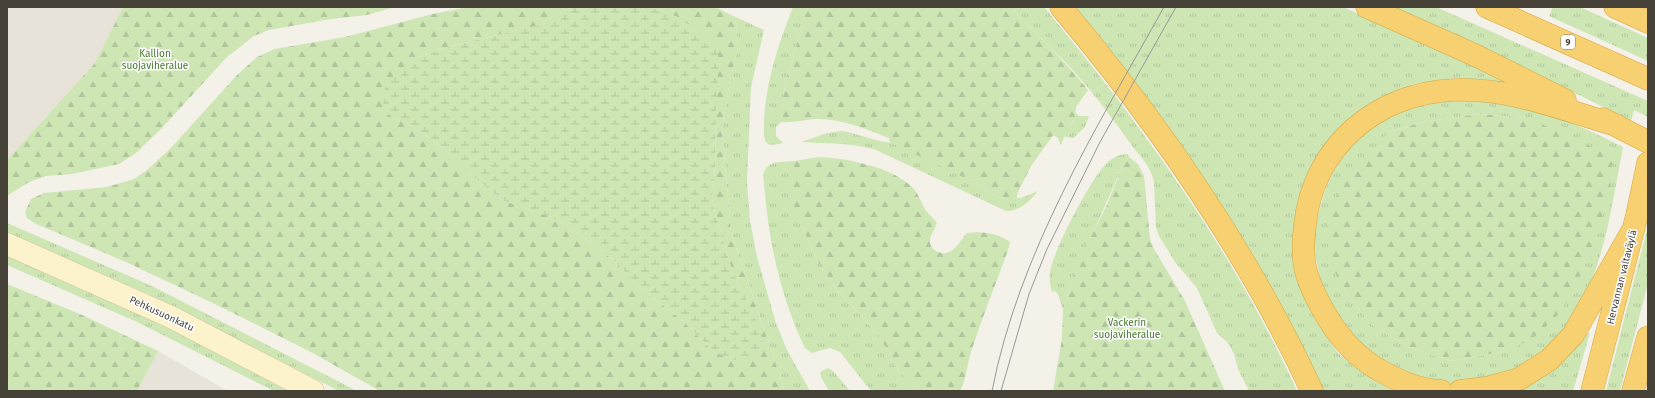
<svg xmlns="http://www.w3.org/2000/svg" width="1655" height="398" viewBox="0 0 1655 398" font-family="'Fira Sans',sans-serif">
	<style>
		.residential { fill: #e7e3d8 }
		.grass { fill: url(#grass-tufts); fill-rule: evenodd }
		.forest { fill: url(#forest-firs) }
		.wetland { fill: url(#wetland-marsh) }
		.lines { fill: none; stroke-linecap: round; stroke-linejoin: round }
		.secondary-casing { stroke: #d1c69b; stroke-width: 23 }
		.highway-casing { stroke: #d6a641; stroke-width: 23 }
		.secondary { stroke: #fcf2cb; stroke-width: 22 }
		.highway { stroke: #f7d072; stroke-width: 22 }
		.tram { stroke: #989898; stroke-width: 1 }
		.labels { text-anchor: middle; stroke-width: 3; stroke-linejoin: round; paint-order: stroke }
		.shield { fill: #fff; stroke: #7e7b74; stroke-width: 1 }
		.shield-label { font-size: 9px; font-weight: bold; fill: #474238 }
		.park-label { font-size: 10px; fill: #46772d; stroke: #fff }
		.street-label { font-size: 10px; fill: #474238; stroke: #fff }
	</style>
	<defs>
		<pattern id="grass-tufts" width="24" height="20" patternUnits="userSpaceOnUse"><rect width="24" height="20" fill="#cde6b4"/><path d="M3 7l-1-3M5 7V3M7 7l1-3M15 17l-1-3M17 17v-4M19 17l1-3" fill="none" stroke="#b1c69c"/></pattern>
		<pattern id="forest-firs" width="22" height="20" patternUnits="userSpaceOnUse"><rect width="22" height="20" fill="#cde6b4"/><path d="M5 1l3.5 6h-7zM16 11l3.5 6h-7z" fill="#b1c69c"/></pattern>
		<pattern id="wetland-marsh" width="20" height="14" patternUnits="userSpaceOnUse"><rect width="20" height="14" fill="#cde6b4"/><path d="M1 5h8M5 5V1M11 12h8M15 12V8" fill="none" stroke="#b1c69c"/></pattern>
	</defs>
	<rect width="100%" height="100%" fill="#f4f1e9"/>
	<path class="residential" d="M7 7H123L95 63 7 160Z
		M158 351 228 391H137Z"/>
	<path class="grass" d="M793 7H807L783 95 781 122 776 127V136L783 143C778 144 769 147 766 142 763 137 764 128 764 123 766 80 778 46 793 7Z
		M1011 7H1044C1142 125 1233 251 1297 391H1249L1238 369 1234 354 1228 343 1217 333 1197 288 1175 262 1159 236 1156 228 1154 182C1151 166 1139 155 1130 143 1108 112 1084 80 1056 53 1041 38 1026 23 1011 7Z
		M1074 7H1343L1518 85 1487 80 1454 78 1414 84 1384 96 1354 114 1327 143 1307 178 1318 323 1338 353 1366 375 1397 391H1320L1151 103 1098 34Z
		M1391 7H1436L1648 101V117L1634 110 1631 121 1539 75Z
		M1553 7H1580L1648 38V61L1549 16Z
		M731 15 764 30 751 87 747 182 750 220 757 257 775 320 786 348 810 391H785L731 232 722 129 729 84 738 48 736 24Z
		M1464 98C1479 99 1496 99 1510 103 1550 112 1587 129 1623 147 1613 197 1607 251 1584 297 1573 316 1560 339 1543 353 1520 371 1475 389 1445 384 1438 383 1430 380 1423 378 1407 373 1390 367 1376 358 1340 335 1317 289 1315 247 1314 227 1320 205 1327 186 1339 155 1364 125 1396 112 1417 103 1441 101 1464 98ZM1479 114 1528 118 1507 351 1450 361 1409 347 1371 324 1344 290 1389 132 1422 122Z
		M1076 113 1079 116H1089L1085 127 1073 138 1064 137 1061 145 1057 137 1053 135C1062 128 1075 128 1076 113Z
		M842 131C853 132 883 144 890 142L932 161 985 188 1004 201 1008 202 1017 198H1021L1038 191C1031 200 1019 212 1006 211L876 150C851 142 827 144 801 142L827 133Z
		M1128 154 1129 157 1122 167 1072 281 1063 310 1058 294 1055 291 1052 292C1050 285 1049 278 1050 271 1055 248 1091 177 1108 162 1113 157 1120 154 1128 154Z
		M795 161 793 168 795 209 817 261 839 292 878 334 895 365 906 379 919 391H871L840 352 830 348 812 353 805 348C782 300 770 248 765 195 765 187 761 174 766 168 772 160 787 162 795 161Z
		M7 223 152 286 357 391H339L148 294 7 233Z
		M1648 225V283L1620 391H1606Z
		M7 255 140 313 216 351 292 391H274L137 322 7 265Z
		M1585 333H1590L1573 391H1520C1549 375 1565 360 1585 333Z
		M828 368 833 371 850 391H829L821 377 820 372Z"/>
	<path class="forest" d="M123 7H395L367 15 331 19 269 30 254 36 227 57 161 129 136 153 119 164 72 174 46 176 29 182 7 196V160L95 63Z
		M468 7H571L536 26 455 45 415 58 393 118 407 123 440 145 463 168 502 200 551 217 575 231 616 262 638 286 682 320 714 352 756 320 732 270 712 202 715 166 716 103 680 18 650 7H715L731 15 736 24 738 48 729 84 722 129 731 232 785 391H380L309 351 219 306 126 262 34 223 27 218 25 212 31 199 44 193 107 187 134 179 147 170 170 149 237 75 257 57 275 49 345 37 433 14Z
		M807 7H1011C1037 35 1065 61 1088 90L1076 107 1075 119 1067 129 1054 134 1031 166 1017 194V198L1008 203 1004 201 985 188 963 177 890 142 889 138C866 129 841 118 815 119 803 120 792 123 781 122L783 95Z
		M1479 114 1528 118 1613 157 1610 186 1595 242 1570 298 1556 317 1533 338 1507 351 1450 361 1409 347 1371 324 1344 290 1330 262 1326 216 1351 172 1389 132 1422 122Z
		M819 157C845 158 893 167 912 187 919 194 921 203 926 211 929 215 934 218 937 223 935 230 929 235 930 243 931 247 934 251 938 252 952 258 959 242 967 233 981 231 998 233 1010 242L1009 247C997 281 983 315 972 349 967 363 967 378 960 391H919L906 379 895 365 878 334 839 292 817 261 795 209 791 191 793 167 795 161Z
		M1129 157 1138 164 1144 176 1150 239 1154 249 1185 301 1225 391H1053L1062 338 1063 310 1072 281 1080 259 1107 205 1122 167Z
		M7 284 82 315 158 351 137 391H7Z"/>
	<path class="wetland" d="M571 7H650L680 18 716 44 719 60 716 103 715 166 712 202 732 270 756 320 762 338V348L756 356 740 362 714 352 682 320 638 286 616 262 575 231 551 217 502 200 463 168 440 145 407 123 393 118 383 110 385 87 415 58 455 45 536 26Z"/>
	<g class="lines">
		<defs>
			<path id="secondary" d="M7 244 171 317 313 391"/>
			<path id="highway" d="M1061 7C1159 124 1248 252 1312 391
				M1367 7 1477 56 1565 100
				M1487 7 1648 79
				M1615 7 1648 22
				M1603 119 1648 142
				M1441 391C1418 390 1399 381 1379 370 1357 357 1342 341 1329 320 1320 306 1312 290 1307 275 1302 259 1303 241 1305 225 1313 147 1376 93 1454 90 1509 87 1563 110 1616 125
				M1460 391 1486 388 1519 379 1549 360 1573 335 1634 228
				M1592 391 1637 215 1648 163
				M1633 391 1648 337"/>
		</defs>
		<use href="#secondary" class="secondary-casing"/>
		<use href="#highway" class="highway-casing"/>
		<use href="#secondary" class="secondary"/>
		<use href="#highway" class="highway"/>
		<path class="tram" d="M992 391C1019 252 1096 129 1164 7
			M1001 391 1029 294 1047 249 1100 142 1176 7"/>
	</g>
	<g class="labels">
		<rect class="shield" x="1561" y="35" width="14" height="14" rx="3"/>
		<g class="shield-label">
			<text x="1568" y="45">9</text>
		</g>
		<g class="park-label">
			<text x="155" y="57">Kallion<tspan x="155" dy="12">suojaviheralue</tspan></text>
			<text x="1127" y="326">Vackerin<tspan x="1127" dy="12">suojaviheralue</tspan></text>
		</g>
		<g class="street-label">
			<text transform="translate(1621 277) rotate(-76)" y="4">Hervannan valtaväylä</text>
			<text transform="translate(162 313) rotate(25)" y="4">Pehkusuonkatu</text>
		</g>
	</g>
	<rect width="1655" height="398" fill="none" stroke="#474238" stroke-width="16"/>
</svg>
